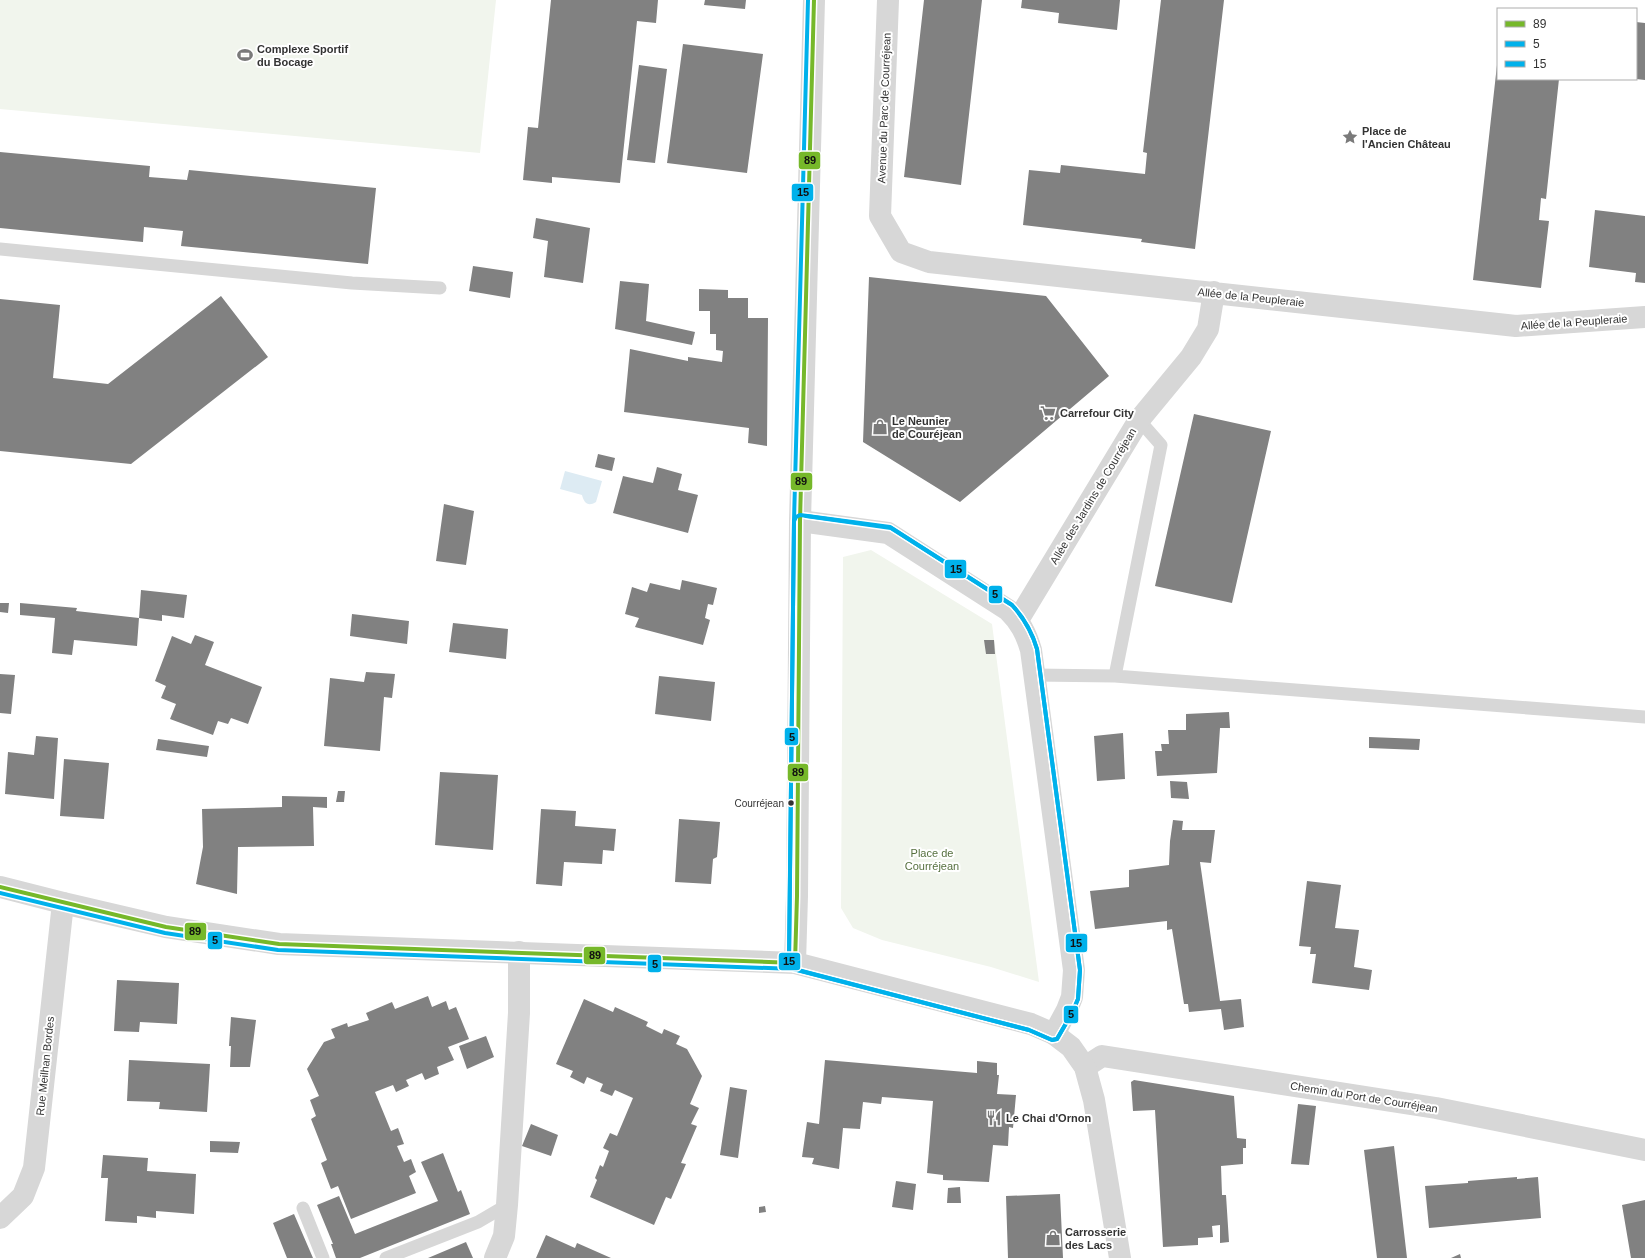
<svg xmlns="http://www.w3.org/2000/svg" width="1645" height="1258" viewBox="0 0 1645 1258" font-family="Arial,sans-serif">
	<style>
		.green { fill: #f1f5ed }
		.water { fill: #ddebf3 }
		.building { fill: #818181 }
		.lines { fill: none; stroke-linecap: round; stroke-linejoin: round }
		.service { stroke: #d7d7d7; stroke-width: 13 }
		.minor { stroke: #d7d7d7; stroke-width: 22 }
		.tertiary { stroke: #d7d7d7; stroke-width: 22 }
		.bus-1-casing { stroke: #fff; stroke-width: 7 }
		.bus-2-casing { stroke: #fff; stroke-width: 7 }
		.bus-3-casing { stroke: #fff; stroke-width: 7 }
		.bus-1 { stroke: #76b82a; stroke-width: 4 }
		.bus-2 { stroke: #00b1eb; stroke-width: 4 }
		.bus-3 { stroke: #00b1eb; stroke-width: 4 }
		.bus-dot { fill: #333; stroke: #fff; stroke-width: 1.5 }
		.labels { text-anchor: middle; stroke-width: 4; stroke-linejoin: round; paint-order: stroke }
		.bus-label { font-size: 10px; fill: #333; stroke: #fff; text-anchor: end }
		.poi-label { font-size: 11px; font-weight: bold; fill: #333; stroke: #fff; text-anchor: start }
		.street-label { font-size: 11px; fill: #333; stroke: #fff }
		.park-label { font-size: 11px; fill: #56703f; stroke: #fff }
		.line-badge { stroke: #fff; stroke-width: 1.5 }
		.pale-badge-label { font-size: 11px; text-anchor: middle; font-weight: bold; fill: #111 }
	</style>
	<rect width="100%" height="100%" fill="#fff"/>
	<path class="green" d="M0 0H496L480 153 0 109Z
		M871 550 992 624 1039 982 991 967 882 940 853 928 841 908 843 557Z"/>
	<path class="water" d="M565 471 602 481 596 502C588 507 584 503 582 495L560 489Z"/>
	<path class="building" d="M551 0H658L656 23 637 21 620 183 552 177V183L523 180 528 127 538 128Z
		M705 0H746L745 9 704 5Z
		M924 0H982L961 185 904 177Z
		M1022 0H1120L1117 30 1058 23 1059 13 1021 8Z
		M1161 0H1224L1195 249 1141 242 1142 239 1023 225 1029 170 1060 173 1061 165 1145 174 1147 153 1143 152Z
		M1636 22 1645 23V80L1636 79Z
		M683 44 763 54 747 173 667 163Z
		M639 65 667 69 655 163 627 160Z
		M1497 65 1498 79H1559L1546 199 1541 198 1539 220 1549 221 1541 288 1473 280Z
		M0 152 150 166 149 177 187 180 189 170 376 188 368 264 181 246 183 231 144 227 143 242 0 228Z
		M1595 210 1645 216V283L1635 282 1636 273 1589 267Z
		M536 218 590 228 583 283 544 277 548 241 533 238Z
		M473 266 513 272 510 298 469 291Z
		M869 277 1046 296 1109 376 960 502 863 442Z
		M620 281 649 284 646 321 695 332 692 345 615 329Z
		M699 289 728 290V298H748V318H768L767 446 748 443 749 428 624 412 630 349 688 361V357L722 362 723 351 716 350V334H710V311H699Z
		M221 296 268 357 131 464 0 451V299L60 305 53 378 108 384Z
		M1194 414 1271 431 1232 603 1155 586Z
		M598 454 615 458 612 471 595 467Z
		M657 467 682 474 678 490 698 495 688 533 613 513 623 476 653 483Z
		M444 504 474 511 466 565 436 561Z
		M682 580 717 588 713 605 708 604 705 618 710 620 703 645 635 627 639 618 625 614 632 587 647 592 650 583 680 590Z
		M141 590 187 595 184 618 162 615V621L139 618Z
		M0 603H9L8 613 0 612Z
		M20 603 77 608 76 611 139 618 137 646 74 640 72 655 52 653 55 618 20 615Z
		M352 614 409 621 407 644 350 636Z
		M453 623 508 629 506 659 449 652Z
		M195 635 214 642 205 665 262 687 248 724 231 718 228 724 218 721 213 735 170 719 176 704 161 698 166 686 155 681 172 636 191 644Z
		M984 640H994L995 654H986Z
		M366 672 395 674 392 698 384 697 380 751 324 746 330 678 364 682Z
		M0 674 15 675 11 714 0 713Z
		M659 676 715 682 711 721 655 714Z
		M1229 712 1230 728H1220L1217 773 1157 776 1155 751H1162L1161 744H1169L1168 730H1186V714Z
		M1123 733 1125 779 1097 781 1094 736Z
		M36 736 58 738 54 799 5 794 8 752 34 755Z
		M1369 737 1420 739 1419 750 1369 748Z
		M158 739 209 746 207 757 156 750Z
		M64 759 109 763 104 819 60 816Z
		M440 772 498 775 493 850 435 845Z
		M1170 781 1187 782 1189 799 1171 798Z
		M338 791H345L344 802H336Z
		M282 796 327 797V808L313 807 314 846 238 847 237 894 196 884 203 847 202 809 282 807Z
		M541 809 576 811 575 826 616 829 614 851 603 850 602 864 564 862 562 886 536 884Z
		M679 819 720 822 717 857 713 859 711 884 675 882Z
		M1173 820 1183 821 1182 830H1215L1211 863 1200 862 1220 1001 1241 999 1244 1027 1224 1030 1221 1009 1189 1012 1188 1004H1184L1172 929 1167 930V921L1095 929 1090 891 1129 887V870L1169 865 1170 841Z
		M1307 881 1341 885 1335 928 1359 930 1354 967 1372 970 1369 990 1312 983 1316 954H1310L1311 947 1299 946Z
		M117 980 179 983 177 1024 140 1022 139 1032 114 1031Z
		M428 996 432 1007 446 1001 449 1010 456 1007 469 1039 448 1047 454 1060 437 1067 439 1074 425 1080 422 1073 406 1080 409 1086 396 1092 393 1085 375 1092 391 1131 398 1128 404 1144 397 1146 404 1162 411 1159 416 1172 409 1176 416 1193 351 1219 338 1186 331 1189 321 1163 327 1160 311 1119 316 1116 310 1100 319 1096 307 1069 324 1042 335 1038 331 1029 347 1023 348 1027 369 1020 366 1013 392 1002 395 1009Z
		M584 999 613 1012 615 1007 648 1022 646 1026 662 1034 664 1029 680 1036 676 1044 687 1049 702 1076 690 1104 699 1108 691 1124 697 1126 681 1163 686 1164 671 1199 666 1197 654 1225 590 1197 597 1180 595 1178 600 1165 603 1167 609 1151 603 1148 610 1133 617 1136 633 1098 615 1090 612 1096 600 1091 603 1084 587 1077 584 1084 570 1077 573 1071 556 1064Z
		M231 1017 256 1020 250 1067H230L231 1046H229Z
		M486 1036 494 1057 467 1069 459 1046Z
		M129 1060 210 1064 207 1112 159 1109 160 1102 127 1101Z
		M825 1060 977 1073V1061L997 1063V1075H999L997 1094 1016 1095 1013 1128 1009 1127 1008 1146 993 1145 989 1182 943 1180V1175L927 1173 933 1101 882 1097 881 1104 863 1102 860 1129 843 1128 839 1169 812 1164 814 1158 802 1157 807 1122 819 1124Z
		M1134 1080 1234 1096 1237 1138 1246 1139V1148H1243V1164L1221 1166 1222 1195H1226L1229 1242 1220 1243V1225L1212 1226 1213 1237 1198 1238V1245L1163 1247 1155 1110 1133 1111 1131 1082Z
		M730 1087 747 1090 738 1158 720 1155Z
		M1298 1104 1316 1106 1309 1165 1291 1164Z
		M531 1124 558 1135 551 1156 522 1146Z
		M210 1141 240 1142 238 1153 210 1152Z
		M1394 1146 1407 1258H1377L1364 1150Z
		M443 1153 458 1192 461 1190 470 1214 360 1258H336L331 1244H333L317 1205 339 1196 355 1234 438 1201 421 1162Z
		M103 1155 148 1158 147 1171 196 1174 194 1214 156 1211V1218L137 1216V1223L105 1221 108 1178H101Z
		M1517 1177V1179L1538 1177 1541 1218 1429 1228 1425 1186 1468 1183V1181Z
		M896 1181 916 1184 913 1210 892 1207Z
		M960 1187 961 1203H947L948 1188Z
		M1060 1194 1063 1258H1008L1006 1196Z
		M1645 1200V1258H1631L1622 1205Z
		M765 1206 766 1212 759 1213V1207Z
		M294 1214 313 1258H287L273 1223Z
		M546 1235 575 1248 577 1243 611 1258H536Z
		M466 1242 473 1258H428Z
		M1460 1254 1461 1258H1451Z"/>
	<g class="lines">
		<path class="service" d="M0 249 352 283 440 288
			M1034 675 1115 676 1645 717
			M1115 676 1161 445 1139 420
			M303 1208 323 1258
			M386 1258 478 1222 507 1205"/>
		<path class="minor" d="M888 0 880 216 901 252 929 262 1516 326 1645 317
			M800 521 888 533 1008 610C1020 622 1026 633 1031 650L1074 970 1072 997 1067 1010 1054 1034
			M1018 620 1139 420 1191 357 1208 329 1214 292
			M1085 1067 1102 1056 1436 1108 1645 1150
			M0 1218 23 1196 34 1168 63 903
			M495 1258 504 1236 507 1205 519 1013V952"/>
		<path class="tertiary" d="M0 887 63 903 166 927 279 944 795 963 1031 1024 1054 1034 1071 1047 1085 1067 1094 1100 1120 1258
			M795 963 797 896 800 521 814 0"/>
		<defs>
			<path id="bus-1" d="M0 887 166 927 279 944 795 963
				M795 963 797 896 800 521 814 0"/>
			<path id="bus-2" d="M0 893 165 933 278 950 794 969 1029 1030 1052 1040 1057 1039 1072 1013 1078 999 1080 970 1037 649C1032 632 1024 618 1012 605L890 527 800 515 796 517 794 521 789 957"/>
			<path id="bus-3" d="M806 516 891 528 1012 605C1024 618 1032 632 1037 649L1080 970 1078 999 1072 1013 1057 1039 1052 1040 1029 1030 793 969 789 965 794 521 808 0"/>
		</defs>
		<use href="#bus-1" class="bus-1-casing"/>
		<use href="#bus-2" class="bus-2-casing"/>
		<use href="#bus-3" class="bus-3-casing"/>
		<use href="#bus-1" class="bus-1"/>
		<use href="#bus-2" class="bus-2"/>
		<use href="#bus-3" class="bus-3"/>
	</g>
	<defs>
		<symbol id="stadium-bare" viewBox="-9 -9 18 18"><path d="M0-5a6.5 5 0 1 0 0 10a6.5 5 0 1 0 0-10ZM-3.5-1.8h7v3.6h-7Z" fill="#7a7a7a" stroke="#fff" stroke-width="2.5" paint-order="stroke"/></symbol>
		<symbol id="sight-bare" viewBox="-9 -9 18 18"><path d="M0-6L1.8-2.2L6-1.7L2.9 1.2L3.7 5.4L0 3.3L-3.7 5.4L-2.9 1.2L-6-1.7L-1.8-2.2Z" fill="#7a7a7a" stroke="#fff" stroke-width="2.5" paint-order="stroke"/></symbol>
		<symbol id="supermarket-bare" viewBox="-9 -9 18 18"><path d="M-6-5.5h2.5l.6 2H6L4.5 2H-2.5L-4.4-4H-6ZM-1.5 3.2a1.3 1.3 0 1 0 .1 0ZM3 3.2a1.3 1.3 0 1 0 .1 0Z" fill="#7a7a7a" stroke="#fff" stroke-width="2.5" paint-order="stroke"/></symbol>
		<symbol id="shop-bare" viewBox="-9 -9 18 18"><path d="M-5-2.5h2.3a2.7 3.5 0 0 1 5.4 0H5L5.5 6h-11ZM-1.5-2.5h3a1.5 2.3 0 0 0-3 0Z" fill="#7a7a7a" stroke="#fff" stroke-width="2.5" paint-order="stroke"/></symbol>
		<symbol id="restaurant-bare" viewBox="-9 -9 18 18"><path d="M-5-6h1v4h1v-4h1v4h1v-4h1v5L-1.5 .5V6h-2V.5L-5-1ZM5-6V6H3V1.5H1.5Q1.5-4 5-6Z" fill="#7a7a7a" stroke="#fff" stroke-width="2.5" paint-order="stroke"/></symbol>
	</defs>
	<g fill-rule="evenodd">
		<use href="#stadium-bare" x="234" y="44" width="22" height="22"/>
		<use href="#sight-bare" x="1339" y="126" width="22" height="22"/>
		<use href="#supermarket-bare" x="1037" y="402" width="22" height="22"/>
		<use href="#shop-bare" x="869" y="416" width="22" height="22"/>
		<use href="#restaurant-bare" x="983" y="1107" width="22" height="22"/>
		<use href="#shop-bare" x="1042" y="1227" width="22" height="22"/>
	</g>
	<circle class="bus-dot" cx="791" cy="803" r="3.5"/>
	<g class="labels">
		<g class="bus-label">
			<text x="784" y="807">Courréjean</text>
		</g>
		<g class="poi-label">
			<text x="257" y="53">Complexe Sportif<tspan x="257" dy="13">du Bocage</tspan></text>
			<text x="1362" y="135">Place de<tspan x="1362" dy="13">l'Ancien Château</tspan></text>
			<text x="1060" y="417">Carrefour City</text>
			<text x="892" y="425">Le Neunier<tspan x="892" dy="13">de Couréjean</tspan></text>
			<text x="1006" y="1122">Le Chai d'Ornon</text>
			<text x="1065" y="1236">Carrosserie<tspan x="1065" dy="13">des Lacs</tspan></text>
		</g>
		<g class="street-label">
			<text transform="translate(884 108) rotate(-88)" y="4">Avenue du Parc de Courréjean</text>
			<text transform="translate(1251 297) rotate(6)" y="4">Allée de la Peupleraie</text>
			<text transform="translate(1574 322) rotate(-4)" y="4">Allée de la Peupleraie</text>
			<text transform="translate(1093 496) rotate(-59)" y="4">Allée des Jardins de Courréjean</text>
			<text transform="translate(45 1066) rotate(-84)" y="4">Rue Meilhan Bordes</text>
			<text transform="translate(1364 1097) rotate(9)" y="4">Chemin du Port de Courréjean</text>
		</g>
		<g class="park-label">
			<text x="932" y="857">Place de<tspan x="932" dy="13">Courréjean</tspan></text>
		</g>
	</g>
	<g class="line-badge">
		<rect x="798" y="151" width="23" height="19" rx="4" fill="#76b82a"/>
		<rect x="791" y="183" width="23" height="19" rx="4" fill="#00b1eb"/>
		<rect x="790" y="472" width="23" height="19" rx="4" fill="#76b82a"/>
		<rect x="944" y="559" width="23" height="20" rx="4" fill="#00b1eb"/>
		<rect x="988" y="585" width="15" height="19" rx="4" fill="#00b1eb"/>
		<rect x="784" y="727" width="15" height="19" rx="4" fill="#00b1eb"/>
		<rect x="787" y="763" width="22" height="19" rx="4" fill="#76b82a"/>
		<rect x="184" y="922" width="23" height="19" rx="4" fill="#76b82a"/>
		<rect x="207" y="931" width="16" height="19" rx="4" fill="#00b1eb"/>
		<rect x="1065" y="933" width="23" height="20" rx="4" fill="#00b1eb"/>
		<rect x="583" y="946" width="23" height="19" rx="4" fill="#76b82a"/>
		<rect x="778" y="952" width="23" height="19" rx="4" fill="#00b1eb"/>
		<rect x="647" y="954" width="15" height="19" rx="4" fill="#00b1eb"/>
		<rect x="1063" y="1005" width="16" height="19" rx="4" fill="#00b1eb"/>
	</g>
	<g class="pale-badge-label">
		<text x="810" y="164">89</text>
		<text x="803" y="196">15</text>
		<text x="801" y="485">89</text>
		<text x="956" y="573">15</text>
		<text x="995" y="598">5</text>
		<text x="792" y="741">5</text>
		<text x="798" y="776">89</text>
		<text x="195" y="935">89</text>
		<text x="215" y="944">5</text>
		<text x="1076" y="947">15</text>
		<text x="595" y="959">89</text>
		<text x="789" y="965">15</text>
		<text x="655" y="968">5</text>
		<text x="1071" y="1018">5</text>
	</g>
	<rect x="1497" y="8" width="140" height="72" fill="#ffffff" stroke="#adadad"/>
	<rect x="1505" y="21" width="20" height="6" fill="#76b82a" stroke="#adadad"/>
	<text x="1533" y="28" font-size="12" fill="#333333">89</text>
	<rect x="1505" y="41" width="20" height="6" fill="#00b1eb" stroke="#adadad"/>
	<text x="1533" y="48" font-size="12" fill="#333333">5</text>
	<rect x="1505" y="61" width="20" height="6" fill="#00b1eb" stroke="#adadad"/>
	<text x="1533" y="68" font-size="12" fill="#333333">15</text>
</svg>
